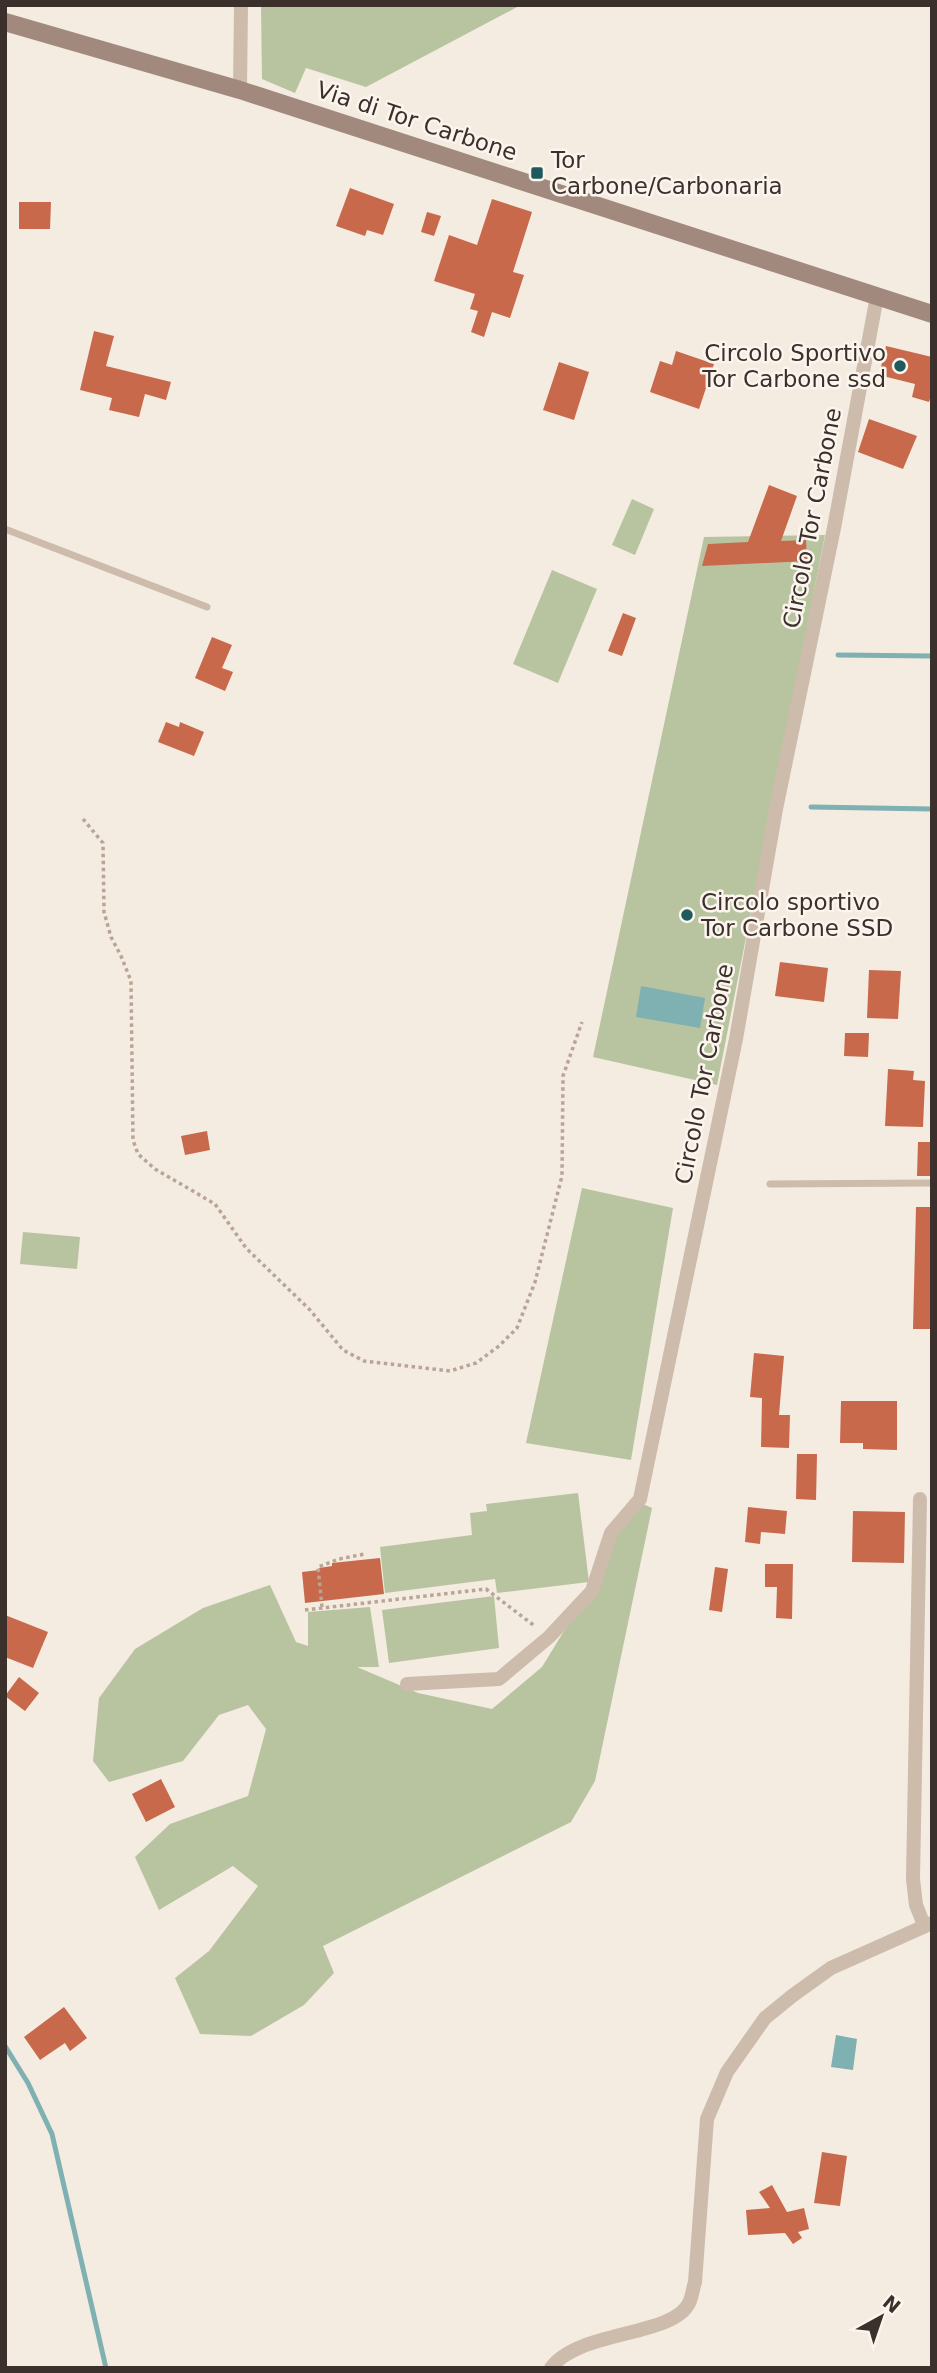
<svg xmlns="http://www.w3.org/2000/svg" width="937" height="2373" viewBox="0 0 937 2373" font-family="'DejaVu Sans',sans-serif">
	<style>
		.green { fill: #b8c4a0 }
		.water { fill: #7fb0b2 }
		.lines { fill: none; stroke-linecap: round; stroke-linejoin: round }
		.stream { stroke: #7fb0b2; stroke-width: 5 }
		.building { fill: #c8694b }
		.path { stroke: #b9a596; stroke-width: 3.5; stroke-dasharray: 3.5 3.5; stroke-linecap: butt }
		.lane { stroke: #cdbbac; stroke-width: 7 }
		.street { stroke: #cdbbac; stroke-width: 14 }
		.secondary { stroke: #a18a7d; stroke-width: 18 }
		.poi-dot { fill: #1f5a5e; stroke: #fbf5ee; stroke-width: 2.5 }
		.labels { text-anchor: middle; stroke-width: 5; stroke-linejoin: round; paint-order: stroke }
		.street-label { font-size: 23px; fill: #3b302b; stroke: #fbf5ee }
		.poi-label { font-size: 23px; fill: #3b302b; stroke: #fbf5ee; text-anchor: start }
	</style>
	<rect width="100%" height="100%" fill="#f4ebe1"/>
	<path class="green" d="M261 5H521L366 87 306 68 295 93 262 79Z
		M632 499 654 509 635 555 612 545Z
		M825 535 717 1085 593 1057 704 537Z
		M552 570 597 589 558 683 513 664Z
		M582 1188 673 1208 631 1460 526 1443Z
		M23 1232 80 1237 77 1269 20 1264Z
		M578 1493 589 1582 497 1593 495 1579 385 1593 380 1547 472 1535 470 1513 487 1511 486 1504Z
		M634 1500 652 1508 595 1781 571 1822 323 1946 334 1973 304 2005 251 2036 200 2034 175 1978 209 1951 258 1886 233 1866 159 1910 135 1857 170 1824 248 1796 266 1729 248 1705 219 1715 183 1761 109 1782 93 1761 99 1698 135 1649 203 1608 270 1585 296 1642 308 1646V1612L370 1607 379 1667H357L418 1693 492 1709 542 1667 589 1590Z
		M494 1596 499 1648 389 1663 382 1610Z"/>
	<path class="water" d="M641 986 705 998 700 1028 636 1017Z
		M836 2035 857 2039 853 2070 831 2067Z"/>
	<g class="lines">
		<path class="stream" d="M838 655 932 656
			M811 807 932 809
			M5 2046 28 2083 52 2134 106 2368"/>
	</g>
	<path class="building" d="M350 188 394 204 383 235 367 230 365 236 336 226Z
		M492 199 532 212 513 272 524 275 510 318 492 312 484 337 471 332 478 311 470 309 475 294 434 281 449 235 477 245Z
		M19 202H51L50 229H19Z
		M427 212 441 216 434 236 421 232Z
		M94 331 114 336 106 366 171 382 166 400 145 394 139 417 109 410 112 398 80 390Z
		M886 346 932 357V392L929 402 912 397 915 384 879 375Z
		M676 351 714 364 699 409 650 392 660 361 672 365Z
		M559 362 589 372 574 420 543 410Z
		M869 419 917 436 903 469 858 452Z
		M769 485 797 496 781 541 806 540 807 561 702 566 708 544 748 542Z
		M623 613 636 618 622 656 608 651Z
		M212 637 232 645 222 668 233 672 225 691 195 678Z
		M166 722 179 727 180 722 204 732 194 756 158 742Z
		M780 962 828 968 824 1002 775 996Z
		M869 970 901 971 898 1019 867 1018Z
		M845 1033H869L868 1057 844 1056Z
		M888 1069 914 1071 913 1080 925 1081 923 1127 885 1126Z
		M207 1131 210 1150 185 1155 181 1136Z
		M918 1142H932V1176H917Z
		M916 1207H932V1329H913Z
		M754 1353 784 1356 779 1415H790L789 1448 761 1447 762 1398 750 1397Z
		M841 1401H897V1450L863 1449V1443H840Z
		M797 1454H817L816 1500 796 1499Z
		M748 1507 787 1511 785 1534 761 1532 760 1544 745 1542Z
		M853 1511 905 1512 904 1563 852 1562Z
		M380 1558 384 1594 305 1603 302 1572 319 1570V1568L332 1566V1563Z
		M765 1564H793L792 1619 776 1618 777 1587H765Z
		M715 1567 728 1569 722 1612 709 1610Z
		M5 1615 48 1632 33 1668 5 1657Z
		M19 1677 39 1693 25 1711 5 1696Z
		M161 1779 175 1807 146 1822 132 1794Z
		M64 2007 87 2038 70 2051 65 2043 40 2060 24 2037Z
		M822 2152 847 2156 840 2206 814 2203Z
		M772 2185 787 2212 804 2208 809 2229 798 2232 802 2238 793 2244 785 2233 748 2235 746 2210 770 2208 759 2192Z"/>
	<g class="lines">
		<path class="path" d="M83 819 103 843 104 912 111 937 121 956 131 981 133 1140 138 1154 155 1169 215 1204 246 1248 310 1310 343 1350 364 1361 450 1371 476 1363 499 1346 517 1328 535 1282 562 1176 563 1076 582 1022
			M322 1607 318 1567 339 1559 365 1554
			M305 1610 486 1589 536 1627"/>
		<path class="lane" d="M5 529 207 607
			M770 1184 932 1183"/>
		<path class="street" d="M240 90 241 5
			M920 1499 913 1879 916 1905 924 1925
			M407 1684 499 1679 549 1637 592 1591 611 1533 640 1499 736 1039 776 809 834 528 877 296
			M551 2368C578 2330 673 2337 689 2303 692 2297 693 2288 695 2282L707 2119 727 2072 765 2018 792 1996 831 1968 932 1923"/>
		<path class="secondary" d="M5 22 240 90 932 314"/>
	</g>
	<g class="poi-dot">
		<rect x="530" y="166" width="14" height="14" rx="3.5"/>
		<circle cx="900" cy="366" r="7"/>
		<circle cx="687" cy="915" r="7"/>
	</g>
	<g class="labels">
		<g class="street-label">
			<text transform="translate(417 121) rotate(18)" y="8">Via di Tor Carbone</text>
			<text transform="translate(812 518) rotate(-79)" y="8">Circolo Tor Carbone</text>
			<text transform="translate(704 1074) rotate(-79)" y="8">Circolo Tor Carbone</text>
		</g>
		<g class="poi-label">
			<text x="551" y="168">Tor<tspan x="551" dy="26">Carbone/Carbonaria</tspan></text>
			<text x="886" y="361" text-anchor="end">Circolo Sportivo<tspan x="886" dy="26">Tor Carbone ssd</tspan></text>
			<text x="701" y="910">Circolo sportivo<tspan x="701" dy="26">Tor Carbone SSD</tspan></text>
		</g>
	</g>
	<rect width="937" height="2373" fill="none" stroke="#3b302b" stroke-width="14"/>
	<g transform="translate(881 2317) rotate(40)" stroke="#fbf5ee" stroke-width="5" paint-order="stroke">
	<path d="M0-5L12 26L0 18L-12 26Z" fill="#3b302b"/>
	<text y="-10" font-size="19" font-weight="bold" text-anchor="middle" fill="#3b302b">N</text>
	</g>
</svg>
